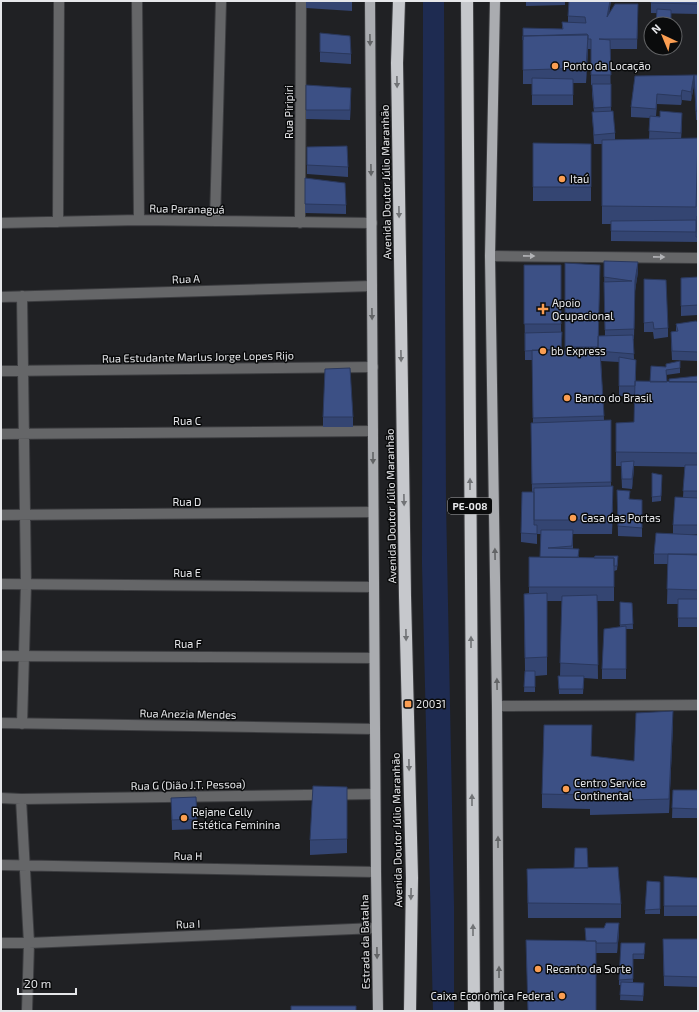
<svg xmlns="http://www.w3.org/2000/svg" width="699" height="1012" viewBox="0 0 699 1012" font-family="'Exo 2',sans-serif">
	<style>
		.green { fill: #1e2b51 }
		.lines { fill: none; stroke-linecap: round; stroke-linejoin: round }
		.minor-casing { stroke: #3c3d40; stroke-width: 12 }
		.major-casing { stroke: #3c3d40; stroke-width: 12 }
		.highway-casing { stroke: #3c3d40; stroke-width: 14 }
		.minor { stroke: #656668; stroke-width: 10 }
		.major { stroke: #aaacb0; stroke-width: 10 }
		.highway { stroke: #c6c8cc; stroke-width: 12 }
		.wall { fill: #344572 }
		.shaded-wall { fill: #2a385d }
		.building { fill: #3c5085; stroke: #2a385d }
		.oneway { fill: #626466 }
		.oneway2 { fill: #717376 }
		.oneway3 { fill: #b2b3b6 }
		.poi-dot { fill: #fb9e52; stroke: #0a0b0c; stroke-width: 1.5 }
		.labels { text-anchor: middle; stroke-width: 3; stroke-linejoin: round; paint-order: stroke }
		.shield { fill: #0a0b0c; stroke: #a4a5a7; stroke-width: 1 }
		.shield-label { font-size: 10px; font-weight: bold; fill: #e6e7ea }
		.poi-label { font-size: 11px; fill: #e6e7ea; stroke: #0a0b0c; text-anchor: start }
		.street-label { font-size: 11px; fill: #e6e7ea; stroke: #0a0b0c }
	</style>
	<rect width="100%" height="100%" fill="#202124"/>
	<path class="green" d="M423 1H444L446 503 454 906V1011H433L422 564Z"/>
	<g class="lines">
		<defs>
			<path id="minor" d="M137 1 139 220
				M215 221 221 1
				M58 222 59 1
				M1 223 139 220 372 223
				M300 223 301 1
				M490 256 698 258
				M1 297 372 286
				M1 371 373 367
				M1 434 373 431
				M1 515 373 512
				M1 584 374 587
				M1 656 374 658
				M497 706 698 705
				M1 723 375 729
				M22 724 26 584 22 296
				M1 798 21 799 375 794
				M21 799 29 943 27 1011
				M1 865 376 872
				M1 943H29L376 928"/>
			<path id="major" d="M370 1 376 872 378 1011
				M495 1 490 256 497 706 499 1011"/>
			<path id="highway" d="M399 1 397 63 401 321 405 596 412 878 410 1011
				M467 1 474 1011"/>
		</defs>
		<use href="#minor" class="minor-casing"/>
		<use href="#major" class="major-casing"/>
		<use href="#highway" class="highway-casing"/>
		<use href="#minor" class="minor"/>
		<use href="#major" class="major"/>
		<use href="#highway" class="highway"/>
	</g>
	<path class="wall" d="M306 1H352V11L306 8Z
		M526 1H565V5L526 6Z
		M611 1 609 14 638 4 637 49H610L611 111 615 133V140L649 139 650 118 631 117V107L635 76 694 85 691 101 682 100 681 105 657 104 656 116 682 122 681 138 698 156 697 218 698 216V242L611 241V224H602V144H594L592 112H594L592 94V85H591V49H588L586 83H573V105H532V84H523V28L562 29V22L568 23V16Z
		M651 1H697V14L651 13Z
		M675 30 678 41 677 49H656V48H675Z
		M320 52 351 54V64L320 62Z
		M694 75H698V120H696Z
		M306 85 351 98 350 120 306 119Z
		M533 143 591 144V201H533Z
		M307 147 348 167V177L307 174Z
		M305 178 346 205V214L305 213Z
		M604 261 638 272 635 291 634 339H633L634 359 636 369V381L650 382 651 366 680 368V373L666 375 667 382H669L698 376V534H688L698 535V627H678V604H667L668 564H654V554L673 534V525L683 497 685 467 634 466 632 489 622 488 621 466H616V452L634 422V396H619V362L601 361 604 420H611V486L613 500 612 534H573V549L579 557 618 561 617 570 614 571V601H597L598 679 584 678 583 694H559L558 676H560L562 601H547V675L535 676V692H524L525 672 524 594 529 593V557H540L541 534H537V544L521 542V533L532 492 531 423H533L532 360H525L524 265H561V332H562L561 351H565V263L600 280 598 337 605 336Z
		M698 277V315L681 316V278Z
		M644 279 668 328V337L654 339 653 332H644Z
		M698 322V361L672 360 671 341V332L676 331V324Z
		M323 417H353V427H323Z
		M652 473 662 475 661 501 652 502Z
		M617 490 630 499 642 500V537L618 536Z
		M620 602 632 603 633 629H626V679H602V669L620 627Z
		M673 725 669 813 590 815V809L542 808V794L592 739 591 756 634 761Z
		M347 787V853L310 855V840Z
		M673 790H698V818H672Z
		M171 798 197 819V829L172 830Z
		M588 868 621 904V918H528L527 869Z
		M664 876 698 878V916H664Z
		M647 881 660 882V914H645Z
		M619 933 617 953H596V1011H528L526 940 585 941Z
		M663 939H698V987L664 986Z
		M621 943H645L644 959H633V983L644 988 643 1001 620 1000 621 985H619V980Z"/>
	<path class="shaded-wall" d="M610 1H611L607 27V17Z
		M678 31V41L677 49V40Z
		M588 35V49L586 83V68Z
		M694 75V85L691 101V92Z
		M351 88V98L350 120V110Z
		M682 90V100L681 105V96Z
		M682 113V122L681 143V133Z
		M638 262V272L635 291 634 339 635 281Z
		M636 360V369L635 396V386Z
		M634 461V470L632 489V479Z
		M613 486V500L612 534V520Z
		M673 711V725L669 813V799Z
		M619 923V933L617 953V943Z"/>
	<path class="building" d="M569 1H610L607 17 615 4H638L637 39H599L610 40 611 75H591V39H588V35L587 34 523 36V40V28L563 29 562 22 586 23 585 17 568 16Z
		M651 1H697V4L651 3Z
		M657 9 671 10V24H656Z
		M675 30 678 31 677 40H675Z
		M320 33 350 36 351 54 320 52Z
		M588 35 586 68 523 70V36Z
		M694 75 691 92 682 90 681 96 657 94 656 109 631 107 635 76Z
		M694 75H698V111H696Z
		M532 78 573 79V95H532Z
		M592 84H611V107L594 108Z
		M306 85 351 88 350 110H306Z
		M613 111 615 133 594 135 592 112Z
		M660 111 682 113 681 133 649 131 650 116 660 117Z
		M698 138 696 207 602 206V140Z
		M533 143 591 144V187H533Z
		M347 146 348 167 307 165V147Z
		M305 178 345 183 346 205 305 204Z
		M697 216H698V237H696Z
		M696 220V232L611 231V221Z
		M604 261 638 262 635 281 634 329 605 330 604 282 632 281 604 277Z
		M565 263 600 265 598 347H565Z
		M524 265H561V324H524Z
		M698 277V305L681 306V278Z
		M644 279 666 280 668 328 654 329 653 322 644 323Z
		M696 321 698 322V352L672 351 671 332 678 331 676 324Z
		M562 332 561 349 525 351V333Z
		M633 335 634 354 598 351V336Z
		M532 350 600 351 604 416 533 418Z
		M619 357 636 360 635 386H619Z
		M680 361V368L666 370 667 382H650L651 366 666 367V364Z
		M350 368 353 417H323L325 369Z
		M698 376V382H669V379Z
		M635 381 698 382V453L616 452V423L634 422Z
		M611 420V482L532 484 531 423Z
		M634 461 632 479H622L621 462Z
		M685 465H698V491H683Z
		M652 473 662 475 661 496 652 497Z
		M613 486 612 520H534V488Z
		M617 490 630 491 629 499 642 500V528L618 526Z
		M522 492H534V525H537V534L521 533Z
		M675 497 698 498V525H673Z
		M541 530H573L572 546 548 548 579 549 578 557H540Z
		M656 533 698 535V554H654Z
		M668 554 698 555V590L667 589Z
		M595 556H618L617 566H614V558H594Z
		M529 557 614 558V587H529Z
		M547 593V657L525 658 524 594Z
		M597 595 598 665 560 663 562 596Z
		M678 599H698V618H678Z
		M620 602 632 603 633 624 620 625Z
		M626 626V669H602L604 629Z
		M525 671H535V687H524Z
		M558 676H584L583 689H559Z
		M673 711 669 799 590 801V795L542 794 544 725H592L591 756 634 761 636 713Z
		M313 786 347 787V839L310 840Z
		M673 790H698V809L672 808Z
		M196 797 197 819 172 820 171 798Z
		M575 848H587L588 868H574Z
		M618 867 621 904 528 903 527 869Z
		M664 876 698 878V906H664Z
		M647 881 660 882V909L645 910Z
		M606 923H619L617 943H596V941H586L585 928H604Z
		M663 939H698V977L664 976Z
		M526 940 596 941V1011H528Z
		M621 943H645L644 954H633V979L619 980Z
		M621 982 644 983 643 996 620 995Z
		M291 1006H356V1011H291Z"/>
	<defs><path id="oneway-solid" d="M-6-.8H1V-3.2L6.5 0L1 3.2V.8H-6Z"/></defs>
	<g class="oneway">
		<use href="#oneway-solid" transform="translate(370 40) rotate(89)"/>
		<use href="#oneway-solid" transform="translate(371 170) rotate(89)"/>
		<use href="#oneway-solid" transform="translate(372 314) rotate(89)"/>
		<use href="#oneway-solid" transform="translate(373 458) rotate(90)"/>
		<use href="#oneway-solid" transform="translate(495 554) rotate(-91)"/>
		<use href="#oneway-solid" transform="translate(497 684) rotate(-91)"/>
		<use href="#oneway-solid" transform="translate(498 842) rotate(-90)"/>
		<use href="#oneway-solid" transform="translate(377 953) rotate(89)"/>
		<use href="#oneway-solid" transform="translate(499 972) rotate(-90)"/>
	</g>
	<g class="oneway2">
		<use href="#oneway-solid" transform="translate(397 82) rotate(89)"/>
		<use href="#oneway-solid" transform="translate(399 212) rotate(89)"/>
		<use href="#oneway-solid" transform="translate(401 356) rotate(89)"/>
		<use href="#oneway-solid" transform="translate(470 484) rotate(-90)"/>
		<use href="#oneway-solid" transform="translate(404 500) rotate(89)"/>
		<use href="#oneway-solid" transform="translate(406 635) rotate(89)"/>
		<use href="#oneway-solid" transform="translate(471 642) rotate(-90)"/>
		<use href="#oneway-solid" transform="translate(409 765) rotate(89)"/>
		<use href="#oneway-solid" transform="translate(472 800) rotate(-90)"/>
		<use href="#oneway-solid" transform="translate(411 894) rotate(91)"/>
		<use href="#oneway-solid" transform="translate(473 930) rotate(-90)"/>
	</g>
	<g class="oneway3">
		<use href="#oneway-solid" transform="translate(529 256) rotate(1)"/>
		<use href="#oneway-solid" transform="translate(659 257) rotate(1)"/>
	</g>
	<g class="poi-dot">
		<circle cx="555" cy="66" r="4"/>
		<circle cx="562" cy="179" r="4"/>
		<path d="M541 303h4v4h4v4h-4v4h-4v-4h-4v-4h4z"/>
		<circle cx="543" cy="351" r="4"/>
		<circle cx="567" cy="398" r="4"/>
		<circle cx="573" cy="518" r="4"/>
		<rect x="404" y="700" width="8" height="8" rx="2"/>
		<circle cx="566" cy="789" r="4"/>
		<circle cx="184" cy="818" r="4"/>
		<circle cx="538" cy="969" r="4"/>
		<circle cx="562" cy="996" r="4"/>
	</g>
	<g class="labels">
		<rect class="shield" x="448" y="498" width="44" height="16" rx="3"/>
		<g class="shield-label">
			<text x="470" y="510">PE-008</text>
		</g>
		<g class="poi-label">
			<text x="563" y="70">Ponto da Locação</text>
			<text x="570" y="183">Itaú</text>
			<text x="552" y="307">Apoio<tspan x="552" dy="13">Ocupacional</tspan></text>
			<text x="551" y="355">bb Express</text>
			<text x="575" y="402">Banco do Brasil</text>
			<text x="581" y="522">Casa das Portas</text>
			<text x="416" y="708">20031</text>
			<text x="574" y="787">Centro Service<tspan x="574" dy="13">Continental</tspan></text>
			<text x="192" y="816">Rejane Celly<tspan x="192" dy="13">Estética Feminina</tspan></text>
			<text x="546" y="973">Recanto da Sorte</text>
			<text x="554" y="1000" text-anchor="end">Caixa Econômica Federal</text>
		</g>
		<g class="street-label">
			<text transform="translate(289 112) rotate(-90)" y="4">Rua Piripiri</text>
			<text transform="translate(386 182) rotate(-91)" y="4">Avenida Doutor Júlio Maranhão</text>
			<text transform="translate(187 209) rotate(1)" y="4">Rua Paranaguá</text>
			<text transform="translate(186 279) rotate(-2)" y="4">Rua A</text>
			<text transform="translate(198 357) rotate(-1)" y="4">Rua Estudante Marlus Jorge Lopes Rijo</text>
			<text x="187" y="425">Rua C</text>
			<text x="187" y="506">Rua D</text>
			<text transform="translate(391 506) rotate(-91)" y="4">Avenida Doutor Júlio Maranhão</text>
			<text x="187" y="577">Rua E</text>
			<text x="188" y="648">Rua F</text>
			<text transform="translate(188 714) rotate(1)" y="4">Rua Anezia Mendes</text>
			<text transform="translate(188 785) rotate(-1)" y="4">Rua G (Dião J.T. Pessoa)</text>
			<text transform="translate(397 830) rotate(-91)" y="4">Avenida Doutor Júlio Maranhão</text>
			<text transform="translate(188 856) rotate(1)" y="4">Rua H</text>
			<text transform="translate(188 924) rotate(-2)" y="4">Rua I</text>
			<text transform="translate(365 942) rotate(-91)" y="4">Estrada da Batalha</text>
		</g>
	</g>
	<rect width="699" height="1012" fill="none" stroke="#e6e7ea" stroke-width="4"/>
	<g transform="translate(663 36) rotate(316)"><circle r="19" fill="#0a0b0c" stroke="#626365"/>
	<path d="M0-3L7 15L0 10L-7 15Z" fill="#fb9e52"/>
	<text y="-6" font-size="11" font-weight="bold" text-anchor="middle" fill="#e6e7ea">N</text>
	</g>
	<path d="M18 988v6h58v-6" fill="none" stroke="#e6e7ea" stroke-width="2"/>
	<text x="24" y="988" font-size="12" fill="#e6e7ea" stroke="#0a0b0c" stroke-width="3" paint-order="stroke">20 m</text>
</svg>
